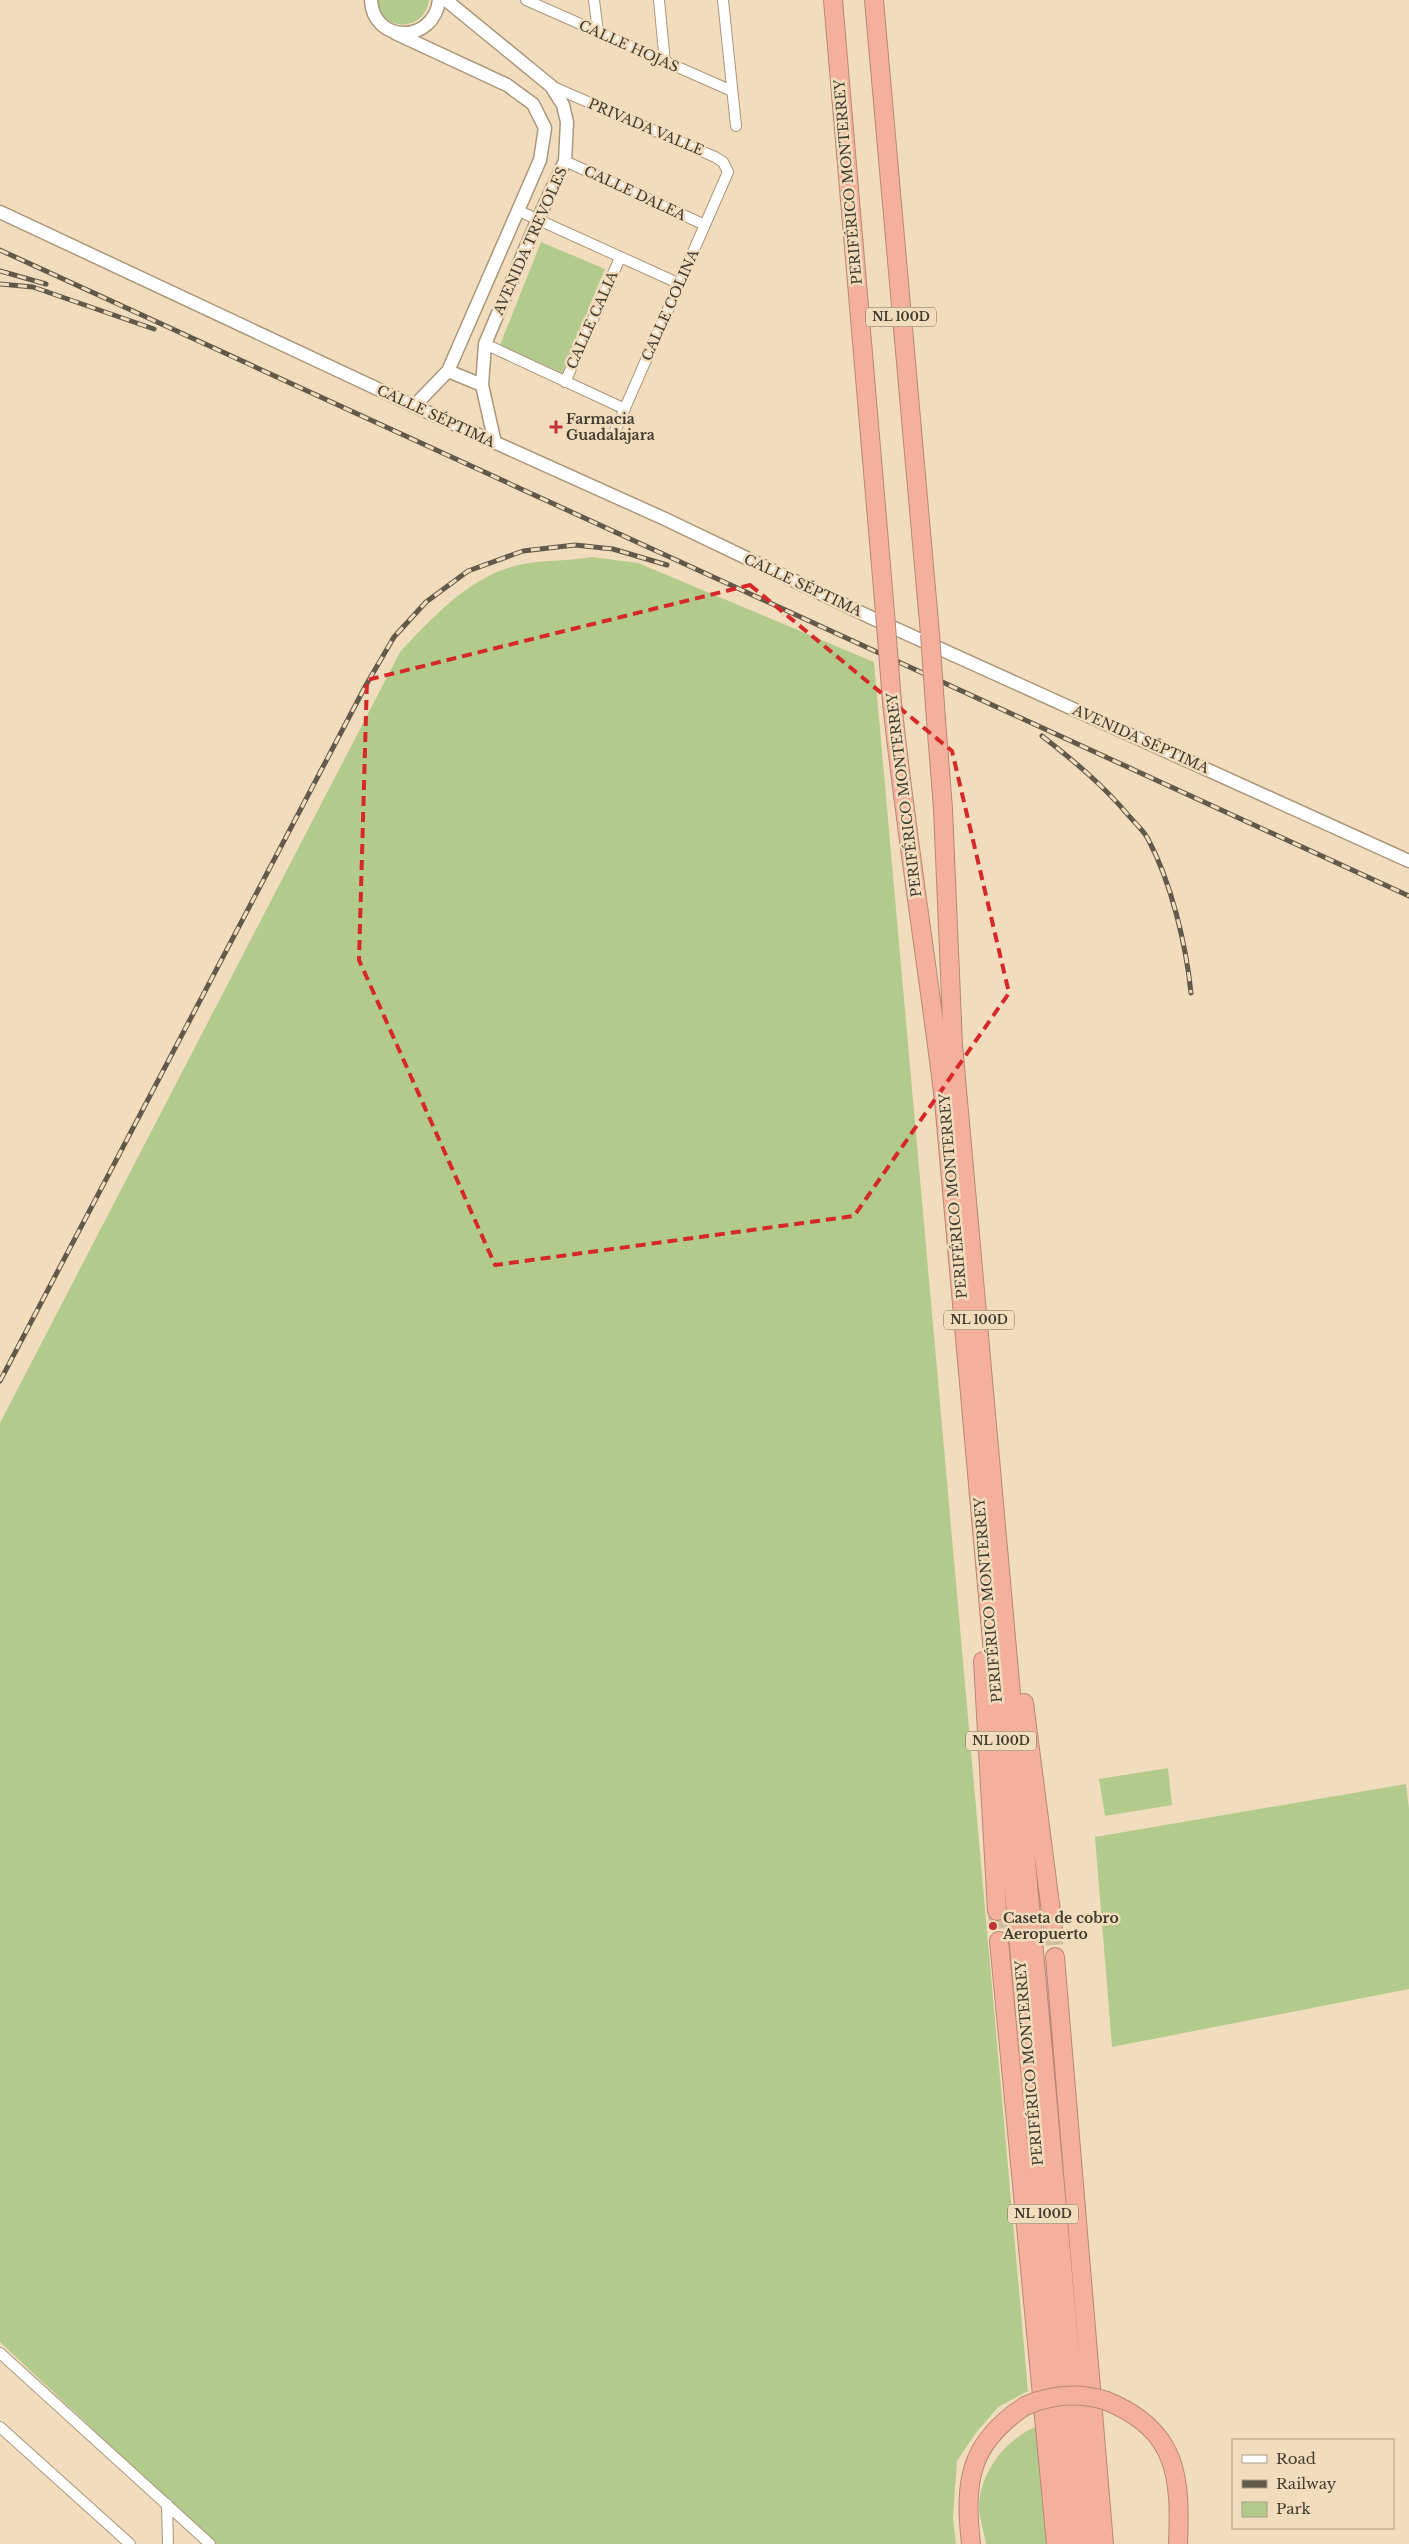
<svg xmlns="http://www.w3.org/2000/svg" width="1409" height="2544" viewBox="0 0 1409 2544" font-family="'Libre Baskerville',serif">
	<style>
		.green { fill: #b2cb8c }
		.lines { fill: none; stroke-linecap: round; stroke-linejoin: round }
		.motorway-tunnel { stroke: #cebda0; stroke-width: 18; stroke-dasharray: 18 9; stroke-linecap: butt }
		.minor-casing { stroke: #aa9779; stroke-width: 12 }
		.tertiary-casing { stroke: #aa9779; stroke-width: 15 }
		.motorway-casing { stroke: #b78776; stroke-width: 20 }
		.minor { stroke: #fff; stroke-width: 10 }
		.tertiary { stroke: #fff; stroke-width: 12 }
		.motorway { stroke: #f5b09d; stroke-width: 18 }
		.rail-casing { stroke: #635949; stroke-width: 5 }
		.rail { stroke: #f1ddbd; stroke-width: 3; stroke-dasharray: 9; stroke-linecap: butt }
		.motorway-bridge-casing { stroke: #b78776; stroke-width: 20; stroke-linecap: butt }
		.motorway-bridge { stroke: #f5b09d; stroke-width: 18 }
		.marked { fill: none; stroke: #d62828; stroke-width: 4; stroke-dasharray: 10 6; stroke-linejoin: round }
		.poi-dot { fill: #c13135; stroke: #f1ddbd; stroke-width: 2 }
		.labels { text-anchor: middle; stroke-width: 5; stroke-linejoin: round; paint-order: stroke }
		.shield { fill: #f1ddbd; stroke: #776c59; stroke-width: 1 }
		.shield-label { font-size: 12px; font-weight: bold; fill: #433b2e }
		.street-label { font-size: 14px; fill: #433b2e; stroke: #f1ddbd }
		.poi-label { font-size: 14px; font-weight: bold; fill: #433b2e; stroke: #f1ddbd; text-anchor: start }
	</style>
	<rect width="100%" height="100%" fill="#f1ddbd"/>
	<path class="green" d="M378 0H429C424 35 377 30 378 0Z
		M541 242 605 269 562 373 500 345Z
		M592 557 638 563 874 662 1028 2391 998 2407 975 2434 957 2461 953 2518 956 2544H215L0 2342V1423L400 652C434 616 472 574 523 564 545 560 569 561 592 557Z
		M1168 1768 1172 1805 1105 1816 1099 1779Z
		M1406 1784 1409 1809V1989L1112 2047 1095 1837Z
		M1039 2425 1050 2544H986C984 2531 978 2514 979 2502 984 2466 1007 2439 1039 2425Z"/>
	<g class="lines">
		<path class="motorway-tunnel" d="M997 1911 999 1941
			M1053 1927 1055 1957"/>
		<defs>
			<path id="minor" d="M526 0 732 91
				M594 0 598 33
				M659 0 665 63
				M723 0 736 126
				M551 86 715 157 723 162 728 172 615 431
				M565 161 705 225
				M519 211 680 284
				M485 344 625 409
				M565 382 620 258
				M0 2353 210 2544
				M0 2427 130 2544
				M167 2504 168 2544"/>
			<path id="tertiary" d="M371 0C373 44 434 44 439 0
				M446 0 551 86 563 105 567 122 565 161 537 221 485 344 482 385 495 443
				M395 33 507 85 533 104 545 128 540 160 448 371 414 406
				M0 212 414 406 665 519 872 618 1409 861
				M448 371 482 385"/>
			<path id="motorway" d="M833 0 885 613
				M874 0 930 634
				M892 702C906 835 928 967 944 1101L1072 2544
				M936 720 943 809 953 1045 1087 2544
				M983 1661 997 1911
				M1024 1703 1053 1927
				M999 1941 1056 2544
				M1055 1957 1104 2544
				M1107 2401C1177 2430 1181 2476 1178 2544
				M971 2544C964 2481 969 2443 1025 2406"/>
		</defs>
		<use href="#minor" class="minor-casing"/>
		<use href="#tertiary" class="tertiary-casing"/>
		<use href="#motorway" class="motorway-casing"/>
		<use href="#minor" class="minor"/>
		<use href="#tertiary" class="tertiary"/>
		<use href="#motorway" class="motorway"/>
		<defs>
			<path id="rail" d="M0 250 1409 896
				M0 271 46 284
				M0 284 33 287 154 329
				M1042 736C1074 761 1103 785 1129 816 1135 823 1144 831 1148 839 1171 882 1186 944 1191 993
				M0 1381 366 685 394 637 426 602 468 571 523 551 575 545 613 549 667 565"/>
		</defs>
		<use href="#rail" class="rail-casing"/>
		<use href="#rail" class="rail"/>
		<defs>
			<path id="motorway-bridge" d="M885 613 892 702
				M930 634 936 720
				M1025 2406C1052 2394 1078 2392 1107 2401"/>
		</defs>
		<use href="#motorway-bridge" class="motorway-bridge-casing"/>
		<use href="#motorway-bridge" class="motorway-bridge"/>
	</g>
	<path class="marked" d="M750 585 952 751 1009 993 854 1216 495 1265 359 960 367 680Z"/>
	<g class="poi-dot">
		<path d="M553.5 419.5h5v5h5v5h-5v5h-5v-5h-5v-5h5z"/>
		<circle cx="993" cy="1926" r="5"/>
	</g>
	<g class="labels">
		<g class="shield">
			<rect x="866" y="307.5" width="70" height="19" rx="4"/>
			<rect x="944" y="1310.5" width="70" height="19" rx="4"/>
			<rect x="966" y="1731.5" width="70" height="19" rx="4"/>
			<rect x="1008" y="2204.5" width="70" height="19" rx="4"/>
		</g>
		<g class="shield-label">
			<text x="901" y="321">NL 100D</text>
			<text x="979" y="1324">NL 100D</text>
			<text x="1001" y="1745">NL 100D</text>
			<text x="1043" y="2218">NL 100D</text>
		</g>
		<g class="street-label">
			<text transform="translate(629 46) rotate(24)" y="5">CALLE HOJAS</text>
			<text transform="translate(646 127) rotate(23)" y="5">PRIVADA VALLE</text>
			<text transform="translate(848 182) rotate(-95)" y="5">PERIFÉRICO MONTERREY</text>
			<text transform="translate(635 193) rotate(25)" y="5">CALLE DALEA</text>
			<text transform="translate(530 241) rotate(-66)" y="5">AVENIDA TREVOLES</text>
			<text transform="translate(670 305) rotate(-66)" y="5">CALLE COLINA</text>
			<text transform="translate(592 320) rotate(-66)" y="5">CALLE CALIA</text>
			<text transform="translate(436 416) rotate(25)" y="5">CALLE SÉPTIMA</text>
			<text transform="translate(803 585) rotate(25)" y="5">CALLE SÉPTIMA</text>
			<text transform="translate(1141 739) rotate(24)" y="5">AVENIDA SÉPTIMA</text>
			<text transform="translate(904 795) rotate(-97)" y="5">PERIFÉRICO MONTERREY</text>
			<text transform="translate(953 1196) rotate(-95)" y="5">PERIFÉRICO MONTERREY</text>
			<text transform="translate(988 1600) rotate(-95)" y="5">PERIFÉRICO MONTERREY</text>
			<text transform="translate(1029 2063) rotate(-95)" y="5">PERIFÉRICO MONTERREY</text>
		</g>
		<g class="poi-label">
			<text x="566" y="424">Farmacia<tspan x="566" dy="16">Guadalajara</tspan></text>
			<text x="1003" y="1923">Caseta de cobro<tspan x="1003" dy="16">Aeropuerto</tspan></text>
		</g>
	</g>
	<rect x="1232" y="2439" width="162" height="90" fill="#f1ddbd" stroke="#ab9c84"/>
	<rect x="1242" y="2455" width="25" height="8" fill="#ffffff" stroke="#ab9c84"/>
	<text x="1276" y="2464" font-size="15" fill="#433b2e">Road</text>
	<rect x="1242" y="2480" width="25" height="8" fill="#635949" stroke="#ab9c84"/>
	<text x="1276" y="2489" font-size="15" fill="#433b2e">Railway</text>
	<rect x="1242" y="2502" width="25" height="15" fill="#b2cb8c" stroke="#ab9c84"/>
	<text x="1276" y="2514" font-size="15" fill="#433b2e">Park</text>
</svg>
